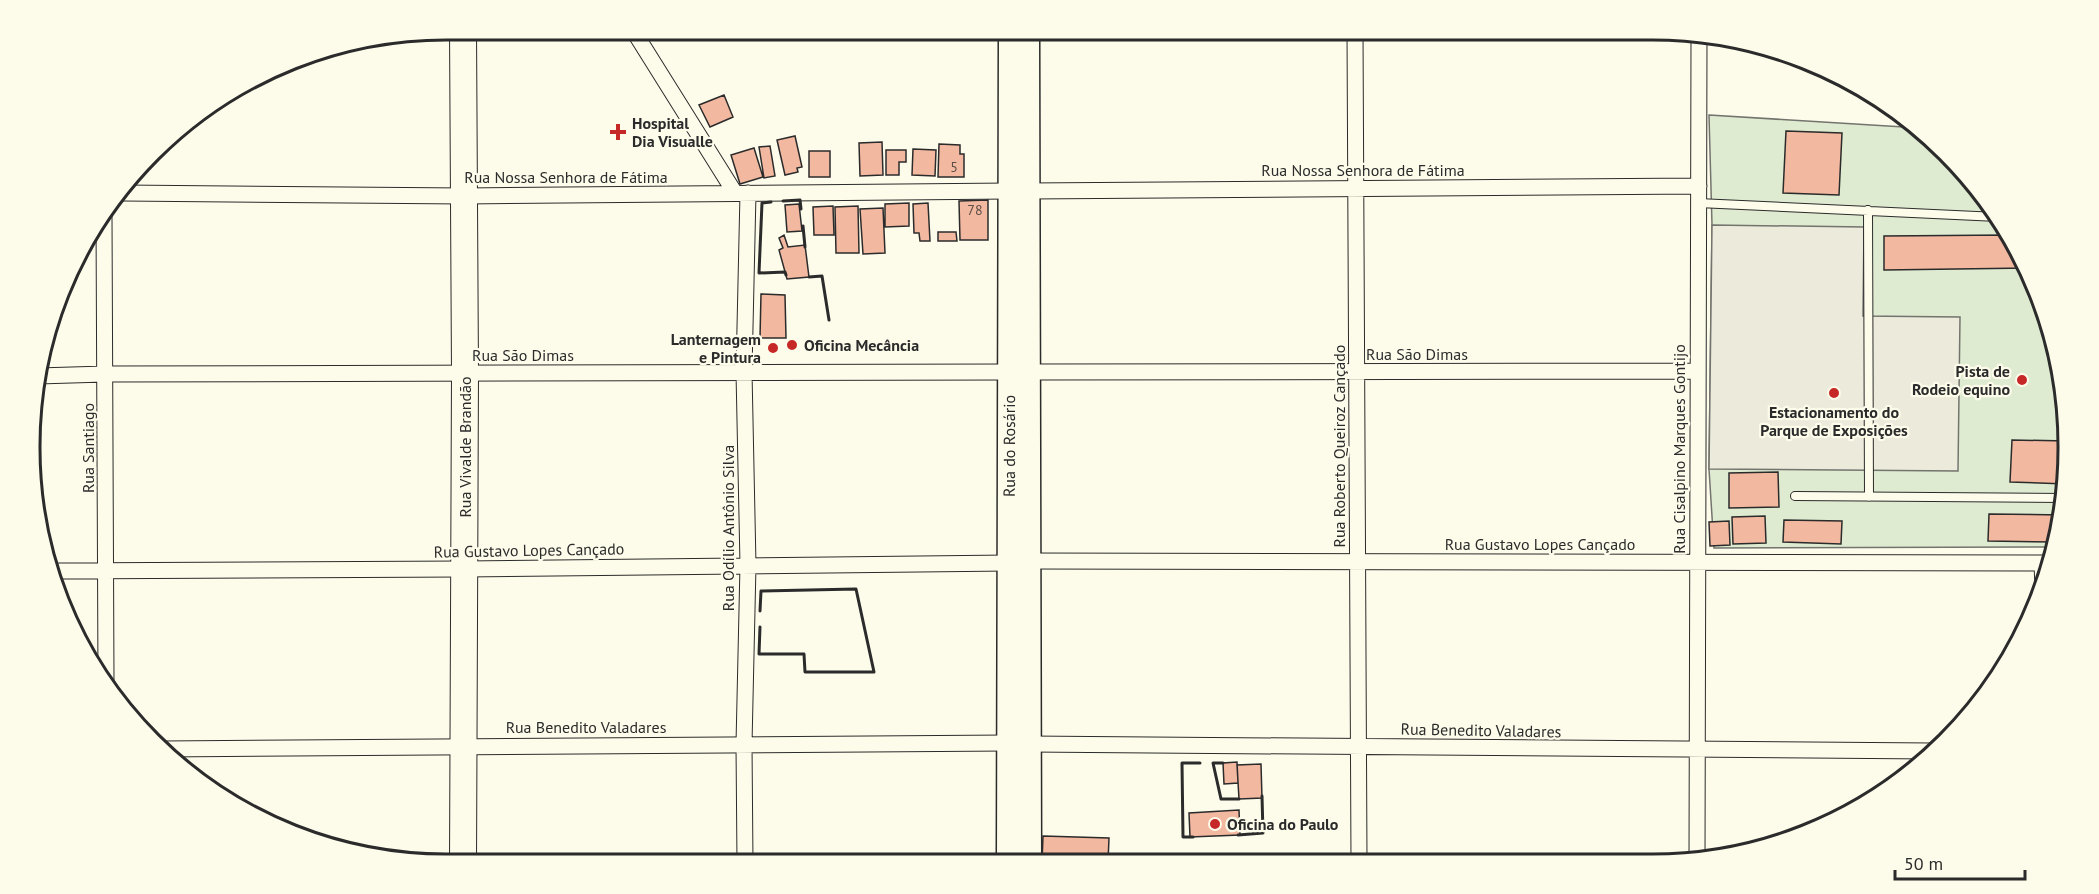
<svg xmlns="http://www.w3.org/2000/svg" width="2099" height="894" viewBox="0 0 2099 894" font-family="'PT Sans',sans-serif">
	<style>
		.green { fill: #deebd1; stroke: #74746e; stroke-width: 1.5 }
		.parking { fill: #eceadb; stroke: #74746e; stroke-width: 1.5 }
		.building { fill: #f2b8a0; stroke: #2b2b2b; stroke-width: 1.5 }
		.lines { fill: none; stroke-linecap: round; stroke-linejoin: round }
		.service-casing { stroke: #2b2b2b; stroke-width: 10 }
		.minor-casing { stroke: #2b2b2b; stroke-width: 17 }
		.secondary-casing { stroke: #2b2b2b; stroke-width: 25 }
		.primary-casing { stroke: #2b2b2b; stroke-width: 28 }
		.service { stroke: #fdfbea; stroke-width: 8 }
		.minor { stroke: #fdfbea; stroke-width: 15 }
		.secondary { stroke: #fdfbea; stroke-width: 22 }
		.primary { stroke: #fdfbea; stroke-width: 26 }
		.wall { stroke: #2b2b2b; stroke-width: 3 }
		.poi-dot { fill: #c62828; stroke: #fdfbea; stroke-width: 2 }
		.labels { text-anchor: middle; stroke-width: 4.5; stroke-linejoin: round; paint-order: stroke }
		.number-label { font-size: 14px; fill: #5d4e48 }
		.poi-label { font-size: 16px; font-weight: bold; fill: #2b2b2b; stroke: #fdfbea; text-anchor: start }
		.street-label { font-size: 16px; fill: #2b2b2b; stroke: #fdfbea }
		.rim { fill: none; stroke: #2b2b2b; stroke-width: 3 }
	</style>
	<rect width="100%" height="100%" fill="#fdfbea"/>
	<path class="green" d="M1709 115 1920 128 1927 134 1983 193 2026 263 2055 339 2068 420 2065 502 2055 547 1714 548 1709 469 1712 225Z"/>
	<path class="parking" d="M1712 225 1864 227 1863 316 1960 317 1958 471 1709 469Z"/>
	<path class="building" d="M724 95 733 117 710 127 699 105Z
		M1786 131 1842 133 1839 195 1783 193Z
		M795 136 802 167 797 168 798 172 785 175 777 140Z
		M882 142 883 175 860 176 859 143Z
		M939 144 960 145V154H964V177H938Z
		M770 146 775 176 764 178 759 147Z
		M754 148 763 177 740 184 731 155Z
		M913 149 936 150 935 176 912 175Z
		M886 150H906V162H899V175H886Z
		M809 151H830V177H809Z
		M988 200V240H960L959 201Z
		M909 203V226L885 227V204Z
		M928 203 930 241H920L919 233H914L913 204Z
		M799 204 802 231 787 232 785 205Z
		M833 206 834 235H814L813 207Z
		M858 206 859 253H836L835 207Z
		M883 208 885 253 863 254 860 209Z
		M938 232H956L957 241H938Z
		M784 235 788 247 805 245 809 277 787 279 779 250 783 248 779 238Z
		M2009 235 2028 268 1884 270V236Z
		M761 294 785 295 786 338H760Z
		M2012 440 2067 441 2066 484 2010 482Z
		M1778 472 1779 507 1729 508V473Z
		M1989 514 2062 515 2056 542 1988 541Z
		M1765 516 1766 543 1733 544 1732 517Z
		M1784 520 1842 521 1841 544 1783 542Z
		M1729 521 1730 545 1710 546 1709 522Z
		M1237 762 1238 783 1224 784 1223 763Z
		M1261 764 1262 798 1239 799 1237 765Z
		M1239 810 1240 835 1190 837 1189 813Z
		M1043 836 1109 838 1108 862H1042Z"/>
	<g class="lines">
		<defs>
			<path id="service" d="M1698 203 1998 217
				M1868 210 1869 497
				M1795 496 2066 498"/>
			<path id="minor" d="M633 30 735 193
				M652 30 1010 32
				M1355 30 1359 861
				M1028 31 1167 30
				M1028 191 1699 186
				M123 193 464 196 1010 191
				M104 216 106 680
				M1029 372 1697 371
				M38 376 105 374 1009 372
				M1029 561 2051 563
				M2042 563 2043 589
				M50 571 464 569 1009 563
				M1029 744 1932 751
				M163 749 1008 743
				M1697 860 1699 38
				M745 863 744 744 748 565 744 372 748 193"/>
			<g id="secondary">
				<path d="M1028 30 1030 862"/>
				<path id="s1" d="M1008 862 1010 30"/>
			</g>
			<path id="primary" d="M463 30 465 373 463 864"/>
		</defs>
		<use href="#service" class="service-casing"/>
		<use href="#minor" class="minor-casing"/>
		<use href="#secondary" class="secondary-casing"/>
		<use href="#primary" class="primary-casing"/>
		<use href="#service" class="service"/>
		<use href="#minor" class="minor"/>
		<use href="#secondary" class="secondary"/>
		<use href="#primary" class="primary"/>
		<path class="wall" d="M783 201 800 200 801 209
			M771 202 762 203 759 273 785 272 786 275
			M803 226 805 247
			M809 277 822 276 829 320
			M760 627 759 654H804L805 672H874L856 589 761 591 760 611
			M1223 763H1213L1221 799H1239
			M1238 835 1263 833 1262 796
			M1193 837H1183L1182 763H1200"/>
	</g>
	<g class="poi-dot">
		<path d="M615 123h6v6h6v6h-6v6h-6v-6h-6v-6h6z"/>
		<circle cx="792" cy="345" r="6"/>
		<circle cx="773" cy="348" r="6"/>
		<circle cx="2022" cy="380" r="6"/>
		<circle cx="1834" cy="393" r="6"/>
		<circle cx="1215" cy="824" r="6"/>
	</g>
	<g class="labels">
		<g class="number-label">
			<text x="954" y="172">5</text>
			<text x="975" y="215">78</text>
		</g>
		<g class="poi-label">
			<text x="632" y="129">Hospital<tspan x="632" dy="18">Dia Visualle</tspan></text>
			<text x="761" y="345" text-anchor="end">Lanternagem<tspan x="761" dy="18">e Pintura</tspan></text>
			<text x="804" y="351">Oficina Mecância</text>
			<text x="2010" y="377" text-anchor="end">Pista de<tspan x="2010" dy="18">Rodeio equino</tspan></text>
			<text x="1834" y="418" text-anchor="middle">Estacionamento do<tspan x="1834" dy="18">Parque de Exposições</tspan></text>
			<text x="1227" y="830">Oficina do Paulo</text>
		</g>
		<g class="street-label">
			<text x="1363" y="176">Rua Nossa Senhora de Fátima</text>
			<text x="566" y="183">Rua Nossa Senhora de Fátima</text>
			<text x="1417" y="360">Rua São Dimas</text>
			<text x="523" y="361">Rua São Dimas</text>
			<text dy="6" stroke="none"><textPath href="#s1" startOffset="416">Rua do Rosário</textPath></text>
			<text transform="translate(1339 446) rotate(-90)" y="6">Rua Roberto Queiroz Cançado</text>
			<text transform="translate(465 447) rotate(-90)" y="6">Rua Vivalde Brandão</text>
			<text transform="translate(88 448) rotate(-90)" y="6">Rua Santiago</text>
			<text transform="translate(1679 449) rotate(-90)" y="6">Rua Cisalpino Marques Gontijo</text>
			<text transform="translate(728 528) rotate(-90)" y="6">Rua Odílio Antônio Silva</text>
			<text x="1540" y="550">Rua Gustavo Lopes Cançado</text>
			<text transform="translate(529 550) rotate(-1)" y="6">Rua Gustavo Lopes Cançado</text>
			<text x="586" y="733">Rua Benedito Valadares</text>
			<text transform="translate(1481 730) rotate(1)" y="6">Rua Benedito Valadares</text>
		</g>
	</g>
	<path d="M0 0H2099V894H0ZM446 40H1652A406 406 0 0 1 2058 446V448A406 406 0 0 1 1652 854H446A406 406 0 0 1 40 448V446A406 406 0 0 1 446 40Z" fill="#fdfbea" fill-rule="evenodd"/>
	<path class="rim" d="M446 40H1652A406 406 0 0 1 2058 446V448A406 406 0 0 1 1652 854H446A406 406 0 0 1 40 448V446A406 406 0 0 1 446 40Z"/>
	<path d="M1895 870v9h130v-9" fill="none" stroke="#2b2b2b" stroke-width="3"/>
	<text x="1904" y="870" font-size="18" fill="#2b2b2b" stroke="#fdfbea" stroke-width="4.5" paint-order="stroke">50 m</text>
</svg>
